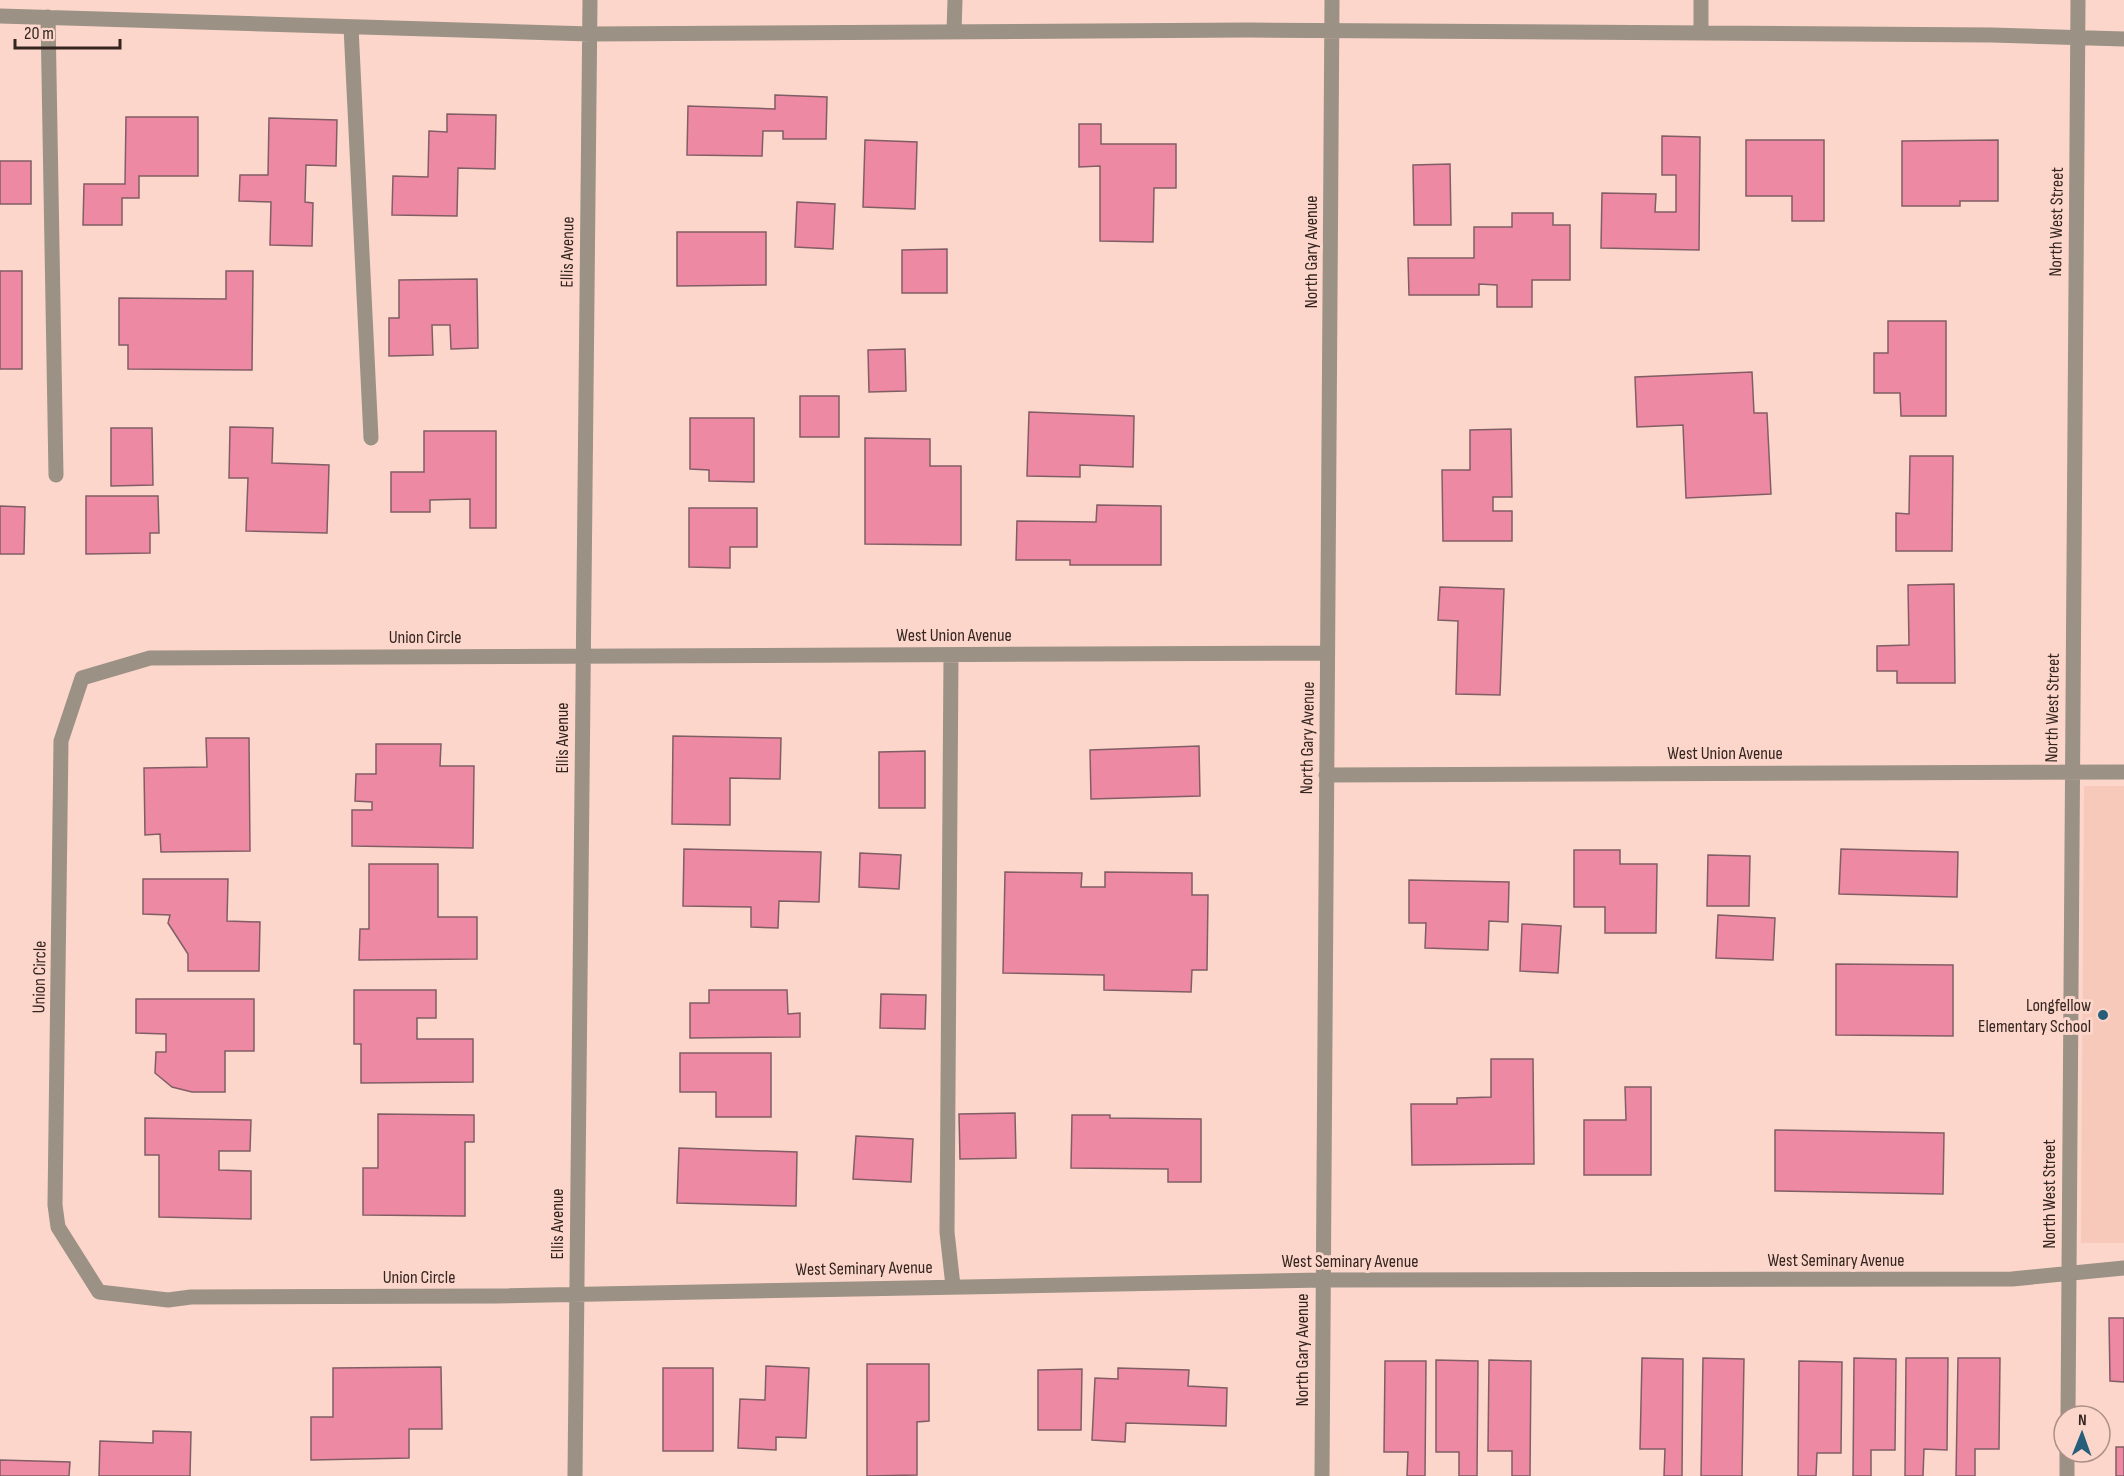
<svg xmlns="http://www.w3.org/2000/svg" width="2124" height="1476" viewBox="0 0 2124 1476" font-family="'Sofia Sans Condensed',sans-serif">
	<style>
		.built { fill: #f6c9bb }
		.building { fill: #ee89a3; stroke: #815e66; stroke-width: 1.5 }
		.lines { fill: none; stroke-linecap: round; stroke-linejoin: round }
		.minor { stroke: #9b9185; stroke-width: 15 }
		.poi-dot { fill: #275e79; stroke: #fcd6ca; stroke-width: 2 }
		.labels { text-anchor: middle; stroke-width: 6; stroke-linejoin: round; paint-order: stroke }
		.street-label { font-size: 18px; fill: #342521; stroke: #fcd6ca }
		.poi-label { font-size: 18px; fill: #342521; stroke: #fcd6ca; text-anchor: end }
	</style>
	<rect width="100%" height="100%" fill="#fcd6ca"/>
	<path class="built" d="M2084 786H2124V1243H2081Z"/>
	<path class="building" d="M775 95 827 97 826 139H783V131H763L762 156 687 155 688 106 775 109Z
		M447 114 496 115 495 169 458 168 457 216 392 215 393 176 428 177 429 131 447 132Z
		M126 117H198V176H139V198H122V225H83L84 184H125Z
		M269 118 337 120 336 166 306 165 305 202 313 203 312 246 270 245 271 202 239 201 240 175H268Z
		M1079 124H1101V144H1176V188H1154L1153 242 1100 241V166L1079 167Z
		M1662 136 1700 137 1699 250 1601 248 1602 193 1656 194 1655 212H1676V175H1662Z
		M865 140 917 142 915 209 863 207Z
		M1746 140H1824V221H1792V196H1746Z
		M1998 140V201H1960V206H1902V141Z
		M0 161H31V204H0Z
		M1450 164 1451 225H1414L1413 165Z
		M797 202 835 204 833 249 795 247Z
		M1512 213H1553V225H1570V280H1532V307H1497V285L1479 284V295H1409L1408 258H1474V227H1512Z
		M677 232H766V285L677 286Z
		M947 249V293H902V250Z
		M0 271H22V369H0Z
		M226 271H253L252 370 128 369V345H119V298L226 299Z
		M477 279 478 348 451 349 450 325H432L433 355 389 356V318H399V280Z
		M1888 321H1946V416H1901L1900 393H1874V353H1888Z
		M905 349 906 391 869 392 868 350Z
		M1752 372 1754 413H1767L1771 494 1686 498 1683 425 1637 427 1635 377Z
		M800 396H839V437H800Z
		M1029 412 1134 416 1133 467 1080 465V477L1027 476Z
		M690 418H754V482L709 481V470L690 469Z
		M230 427 273 428 272 463 329 465 327 533 246 531 248 478H229Z
		M111 428H152L153 485 111 486Z
		M1511 429 1512 497H1493V511H1512V541H1443L1442 470H1470V430Z
		M424 431H496V528H470V499L430 500V512H391V472H424Z
		M865 438 930 439V466H961V545L865 544Z
		M1910 456H1953L1952 551H1896V513L1909 514Z
		M86 496H158L159 533H150V553L86 554Z
		M1097 505 1161 506V565H1070V560H1016L1017 521 1096 522Z
		M0 506 25 507 24 554H0Z
		M689 508H757V547H730V568L689 567Z
		M1954 584 1955 683H1897V671H1877V646L1909 645 1908 585Z
		M1440 587 1504 589 1500 695 1456 694 1458 621 1438 620Z
		M673 736 781 738 780 779 730 778V825L672 824Z
		M206 738H249L250 851 161 852 160 834 145 835 144 768 207 767Z
		M376 744H441L440 766H474L473 848 352 846V810H372V802L355 801 356 774H376Z
		M1199 746 1200 796 1091 799 1090 750Z
		M925 751V808H879V752Z
		M684 849 821 852 819 902 779 901 778 928 751 927V907L683 906Z
		M1841 849 1958 852 1957 897 1839 894Z
		M1574 850H1620V864H1657L1656 933H1605V907H1574Z
		M860 853 901 855 899 889 859 887Z
		M1708 855 1750 856 1749 906H1707Z
		M369 864H438V917H477V959L359 960 360 929H369Z
		M1005 872 1082 873 1081 887H1105V872L1192 873V895H1208L1207 970H1192L1191 992 1104 990V975L1003 973Z
		M143 879H228L227 921 260 922 259 971H188V954L168 923 170 915 143 914Z
		M1409 880 1509 882 1508 922 1489 921 1488 950 1425 948 1426 923H1409Z
		M1718 915 1775 918 1773 960 1716 958Z
		M1522 924 1561 926 1558 973 1520 971Z
		M1836 964 1953 965V1036L1836 1035Z
		M354 990H436V1018H417V1039H473V1082L361 1083V1044H354Z
		M709 990H787L788 1014 800 1013V1037L690 1038V1003H709Z
		M881 994 926 995 925 1029 880 1028Z
		M136 999H254V1051H225V1092H192L172 1087 155 1073 156 1052H166V1034L136 1033Z
		M680 1053H771V1117H716V1092H680Z
		M1491 1059H1533L1534 1164 1412 1165 1411 1104H1457V1098L1491 1097Z
		M1625 1087H1651V1175H1584V1120H1626Z
		M1015 1113 1016 1158 960 1159 959 1114Z
		M378 1114 474 1115V1142H465V1216L363 1215V1168H378Z
		M1072 1115H1110V1118L1201 1119V1182H1168V1169L1071 1168Z
		M145 1118 251 1120 250 1151H219V1170L251 1171V1219L159 1217V1155H145Z
		M1775 1130 1944 1133 1943 1194 1775 1191Z
		M856 1136 913 1139 911 1182 853 1179Z
		M679 1148 797 1152 796 1206 677 1203Z
		M2109 1318H2124V1382L2110 1381Z
		M1642 1358 1683 1359 1682 1476H1664L1665 1449H1640Z
		M1703 1358 1744 1359 1742 1476H1701Z
		M1854 1358 1896 1359 1895 1450H1871V1476H1853Z
		M1906 1358H1948L1947 1450 1924 1449 1923 1476H1905Z
		M1958 1358H2000L1999 1449H1975V1476H1956Z
		M1436 1360 1478 1361 1477 1476H1459V1452H1436Z
		M1489 1360 1531 1361 1530 1476H1512V1451H1488Z
		M1385 1361H1426L1425 1476H1407L1408 1452H1384Z
		M1799 1361 1842 1362 1841 1453H1817L1816 1476H1798Z
		M867 1364H929V1421L917 1422V1475L867 1476Z
		M766 1366 809 1368 806 1438 776 1437V1450L738 1448 740 1399 765 1400Z
		M441 1367 442 1429H409V1458L311 1460V1417H333V1368Z
		M663 1368H713V1451H663Z
		M1118 1368 1189 1370 1188 1386 1227 1388 1226 1426 1126 1423 1125 1442 1092 1440 1095 1378 1118 1379Z
		M1082 1369 1081 1430H1038V1370Z
		M153 1431 191 1432 190 1476H99L100 1441 153 1443Z
		M2116 1447H2124V1476H2116Z
		M0 1460 70 1462 69 1476H0Z"/>
	<g class="lines">
		<path class="minor" d="M0 16 590 34 1248 30 1992 35 2124 39
			M48 17 56 475
			M351 27 371 438
			M954 32 955 0
			M1701 33V0
			M1327 653 150 658 82 678 61 741 55 1205 58 1227 99 1292 168 1300 191 1297 496 1296 1322 1280 2012 1279 2124 1268
			M951 655 947 1232 953 1286
			M1326 775 2124 772
			M2068 1416 2078 0
			M575 1476 590 0
			M1322 1476 1332 0
			M2067 1476V1452"/>
	</g>
	<circle class="poi-dot" cx="2103" cy="1015" r="6"/>
	<g class="labels">
		<g class="street-label">
			<text transform="translate(2056 222) rotate(-89)" y="6">North West Street</text>
			<text transform="translate(567 252) rotate(-89)" y="6">Ellis Avenue</text>
			<text transform="translate(1311 252) rotate(-90)" y="6">North Gary Avenue</text>
			<text x="954" y="641">West Union Avenue</text>
			<text x="425" y="643">Union Circle</text>
			<text transform="translate(2052 708) rotate(-89)" y="6">North West Street</text>
			<text transform="translate(562 738) rotate(-90)" y="6">Ellis Avenue</text>
			<text transform="translate(1307 738) rotate(-89)" y="6">North Gary Avenue</text>
			<text x="1725" y="759">West Union Avenue</text>
			<text transform="translate(39 977) rotate(-89)" y="6">Union Circle</text>
			<text transform="translate(2049 1194) rotate(-90)" y="6">North West Street</text>
			<text transform="translate(557 1224) rotate(-90)" y="6">Ellis Avenue</text>
			<text x="1836" y="1266">West Seminary Avenue</text>
			<text x="1350" y="1267">West Seminary Avenue</text>
			<text transform="translate(864 1268) rotate(-1)" y="6">West Seminary Avenue</text>
			<text x="419" y="1283">Union Circle</text>
			<text transform="translate(1302 1350) rotate(-90)" y="6">North Gary Avenue</text>
		</g>
		<g class="poi-label">
			<text x="2091" y="1011">Longfellow<tspan x="2091" dy="21">Elementary School</tspan></text>
		</g>
	</g>
	<g transform="translate(2082 1434) rotate(1)"><circle r="28" fill="#fcd6ca" stroke="#ac8f86" stroke-width="1.5"/>
	<path d="M0-4.5L10 22L0 15L-10 22Z" fill="#275e79"/>
	<text y="-9" font-size="16" font-weight="bold" text-anchor="middle" fill="#342521">N</text>
	</g>
	<path d="M15 39v9h105v-9" fill="none" stroke="#342521" stroke-width="3"/>
	<text x="24" y="39" font-size="18" fill="#342521" stroke="#fcd6ca" stroke-width="4.5" paint-order="stroke">20 m</text>
</svg>
